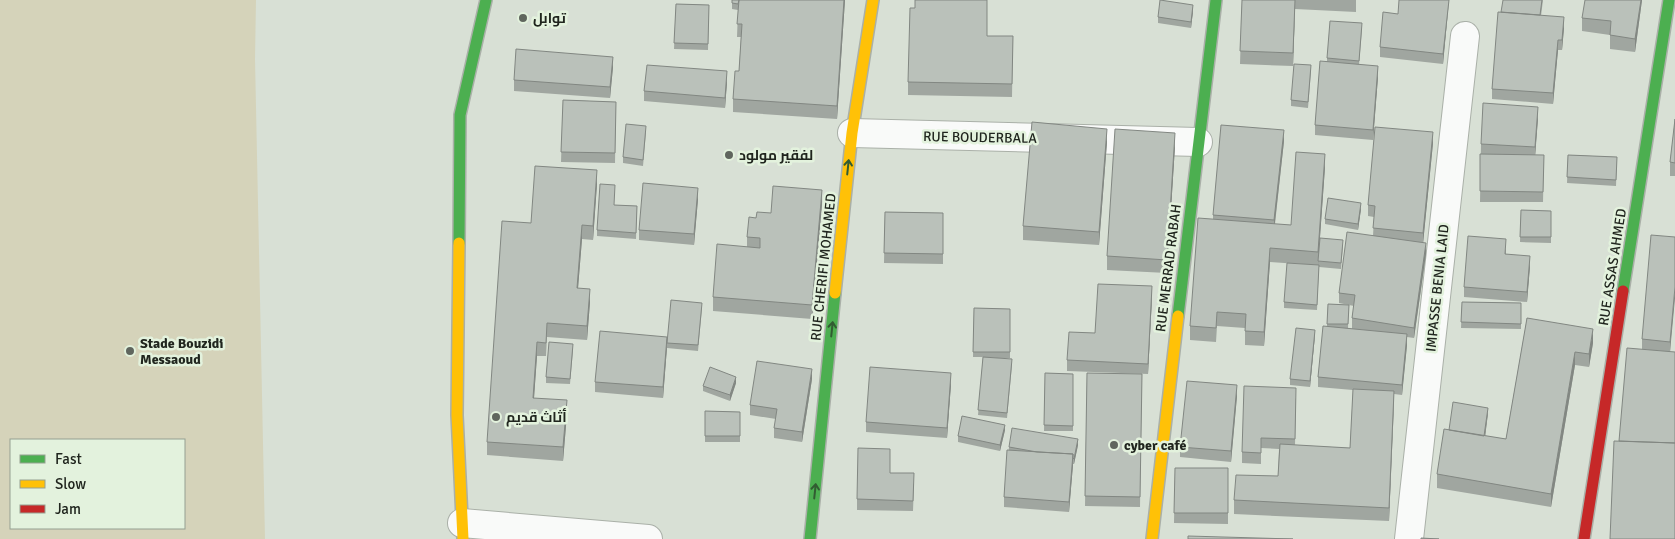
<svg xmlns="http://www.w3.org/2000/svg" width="1675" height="539" viewBox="0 0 1675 539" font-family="Signika,Cairo,sans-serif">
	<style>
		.green { fill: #d5d3ba; fill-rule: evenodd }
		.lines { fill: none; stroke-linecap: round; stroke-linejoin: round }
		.street-casing { stroke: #aab0a8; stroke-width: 30 }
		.fast-casing { stroke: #aab0a8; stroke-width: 14 }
		.slow-casing { stroke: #aab0a8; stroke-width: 14 }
		.jam-casing { stroke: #aab0a8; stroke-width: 14 }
		.street { stroke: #f9faf9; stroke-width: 28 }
		.fast { stroke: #4caf50; stroke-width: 11 }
		.slow { stroke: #ffc107; stroke-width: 11 }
		.jam { stroke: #c62828; stroke-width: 11 }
		.wall { fill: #a0a6a0 }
		.shaded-wall { fill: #828782 }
		.building { fill: #bac1ba; stroke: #828782 }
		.oneway { stroke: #325c32 }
		.poi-dot { fill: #60665e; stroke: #e3f2dd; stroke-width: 2 }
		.labels { text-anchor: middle; stroke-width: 5; stroke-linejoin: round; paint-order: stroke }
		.poi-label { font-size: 14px; font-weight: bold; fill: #20251e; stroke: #e3f2dd; text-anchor: start }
		.street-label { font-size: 14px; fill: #20251e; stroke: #e3f2dd }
	</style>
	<rect width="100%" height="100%" fill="#d8e0d5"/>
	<path class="green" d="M0 0H256L255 59 265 539H0ZM184 440V528H11V440Z"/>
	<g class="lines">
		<defs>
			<path id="street" d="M852 133 1198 142
				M462 523 648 539
				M1409 539 1465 36"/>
			<path id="fast" d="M459 243 460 115 486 0
				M1623 291 1669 0
				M1178 316 1216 0
				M810 539 835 293"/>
			<path id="slow" d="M459 243 457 415 463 539
				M835 293 852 133 873 0
				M1152 539 1178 316"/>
			<path id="jam" d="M1584 539 1623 291"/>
		</defs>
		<use href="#street" class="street-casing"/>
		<use href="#fast" class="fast-casing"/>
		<use href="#slow" class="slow-casing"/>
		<use href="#jam" class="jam-casing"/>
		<use href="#street" class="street"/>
		<use href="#fast" class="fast"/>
		<use href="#slow" class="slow"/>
		<use href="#jam" class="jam"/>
	</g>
	<path class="wall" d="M732 0H845L837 119 733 112V99L739 71 741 37H737L738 10 732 9Z
		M1242 0H1356V12L1295 9 1293 66 1240 64Z
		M1449 0 1443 64 1380 57V47L1398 14Z
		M1543 0 1541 16 1564 28 1562 50H1558L1553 104 1492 99V89L1501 12Z
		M1642 0 1635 52 1610 49V35L1582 31V18Z
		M676 4 709 5 708 50 674 49Z
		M1193 11 1191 28 1158 23V17Z
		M1362 29 1359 65 1378 77 1373 140 1315 135V125L1327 62V58Z
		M987 36H1013L1012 97 908 95V82Z
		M613 67 610 98 514 91V80Z
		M1311 71 1308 108 1291 106V100Z
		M727 82 725 108 644 101V91Z
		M563 100 616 102 615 163 561 162Z
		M1538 118 1535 155H1544L1543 202H1480L1481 144Z
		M1675 119V176H1670V162Z
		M646 132 643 166 623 163V157Z
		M1284 141 1275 224 1291 225 1325 167 1318 265V261L1343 246 1341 269 1319 267 1317 310 1284 308V302L1313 265 1270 262 1264 346 1245 345V328L1217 326 1216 342 1190 340V326L1213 220V215Z
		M1107 142 1099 245 1023 240V226Z
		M1433 143 1423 243 1426 254 1414 338 1407 337V345L1402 395 1394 394 1389 521 1234 514V500L1278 476 1279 449 1261 448V464L1242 463V452L1296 398 1295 445 1350 448 1353 390 1318 387V377L1327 326 1328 304 1349 305 1348 328 1352 329V318L1354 306 1339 303V293L1373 236 1374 217 1368 216V205Z
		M1175 146 1167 273 1107 270V256Z
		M1568 155 1617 157 1616 186 1567 183Z
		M597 184 593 240 582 239 578 288 590 302 587 340 547 337 546 356H537L534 398 567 414 563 461 487 455V442Z
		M698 199 694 245 639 240V230Z
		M822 204 812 319 713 311V297L747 247V237L756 218Z
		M614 205 637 206 636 239 597 236V230Z
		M1361 209 1358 230 1325 224V219Z
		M1521 210 1551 211V243L1520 242Z
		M885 212 943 213V264L884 263Z
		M1675 237 1670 352 1619 441 1642 349V339Z
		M1506 249V254L1530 266 1527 302 1464 297V287Z
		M1152 297 1148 374 1067 371V360L1095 333Z
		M1462 302 1521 303V329L1461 328Z
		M702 308 698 351 667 348 663 398 595 392V382L667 337Z
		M974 308 1010 309V358H988L1012 365 1007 418 978 415 983 357H973Z
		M1527 318 1593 343 1589 367 1575 365 1551 507 1437 488V474L1449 430 1488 413 1485 436 1506 439Z
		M1315 335 1310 387 1290 385V379Z
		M573 350 570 384 546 383V377Z
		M1045 373 1073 374V431H1044Z
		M1087 373 1142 374 1140 507 1085 506Z
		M812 379 802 442 774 438V428L776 419 750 415V405Z
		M736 383 730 401 703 391V386Z
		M951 384 947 438 866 432V422Z
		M1237 396 1231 462 1180 457V447Z
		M705 411 740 412V442H705Z
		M1005 430 1000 451 958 442V436Z
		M1078 445 1074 464H1073L1069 512 1004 507V497L1009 447Z
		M1175 468H1228V524L1174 523Z
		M890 473 914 484 913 511 857 510V499Z"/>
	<path class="shaded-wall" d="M844 0H845L837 119V106Z
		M1295 0V9L1293 66V53Z
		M1449 0 1443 64V54Z
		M1641 0H1642L1635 52V39Z
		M1193 5V11L1191 28V22Z
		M1564 17V28L1562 50V40Z
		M1558 40V50L1553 104V93Z
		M613 57V67L610 98V87Z
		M1378 66V77L1373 140V130Z
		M727 71V82L725 108V98Z
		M1538 107V118L1535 158V147Z
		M1107 129V142L1099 245V232Z
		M1284 130V141L1274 230V220Z
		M1433 132V143L1423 244V233Z
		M1175 133V146L1167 273V260Z
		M1325 154V167L1318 265V252Z
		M597 170V184L593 240V226Z
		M698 188V199L694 245V234Z
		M822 190V204L812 319V305Z
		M1361 203V209L1358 230V224Z
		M582 225V239L577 301V288Z
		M1426 243V254L1414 338V328Z
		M1270 248V262L1264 346V332Z
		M1530 256V266L1527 302V292Z
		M1152 286V297L1148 374V364Z
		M1675 287V298L1670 352V342Z
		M590 289V302L587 340V326Z
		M1593 329V343L1589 367V354Z
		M1315 330V335L1310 387V381Z
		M1407 334V345L1402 395V385Z
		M667 337V347L663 398V387Z
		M537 342V356L533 412V398Z
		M1575 352V365L1551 507V494Z
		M812 369V379L802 442V432Z
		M951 373V384L947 438V428Z
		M736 377V383L730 401V395Z
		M1237 385V396L1231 462V451Z
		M1394 391V404L1389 521V508Z
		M567 400V414L563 461V447Z
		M1488 408V413L1484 446V440Z
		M1005 425V430L1000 451V445Z
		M1078 439V445L1074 464V459Z
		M1073 454V465L1069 512V502Z"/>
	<path class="building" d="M732 0H739L738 4 732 3Z
		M739 0H844L837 106 733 99 735 71H739L742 24H737Z
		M915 0H987V36H1013L1012 84 908 82 910 8H915Z
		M1160 0 1193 5 1191 22 1158 17Z
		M1242 0H1295L1293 53 1240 51Z
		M1399 0H1449L1443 54 1380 47 1383 12 1398 14Z
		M1503 0H1542L1540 15 1501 12Z
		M1585 0H1641L1635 39 1610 35 1611 21 1582 18Z
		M676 4 709 5 708 44 674 43Z
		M1498 12 1564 17 1562 40H1558L1553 93 1492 89Z
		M1330 21 1362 23 1359 61 1327 58Z
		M516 49 613 57 610 87 514 80Z
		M1320 61 1378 66 1373 130 1315 125Z
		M1294 64 1311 65 1308 102 1291 100Z
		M647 65 727 71 725 98 644 91Z
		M563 100 616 102 615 153 561 152Z
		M1483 103 1538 107 1535 147 1481 144Z
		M1675 119V163L1670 162Z
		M1032 122 1107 129 1099 232 1023 226Z
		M626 124 646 126 643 160 623 157Z
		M1221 125 1284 130 1274 220 1213 215Z
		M1375 127 1433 132 1423 233 1373 228 1375 206 1368 205Z
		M1115 129 1175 133 1167 260 1107 256Z
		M1296 152 1325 154 1318 252 1270 248 1264 332 1245 331 1246 314 1217 312 1216 328 1190 326 1198 218 1291 225Z
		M1480 154 1544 155 1543 192 1480 191Z
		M1568 155 1617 157 1616 180 1567 177Z
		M535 166 597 170 593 226 582 225 577 288 590 289 587 326 547 323 546 343 537 342 533 398 567 400 563 447 487 442 502 221 531 223Z
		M643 183 698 188 694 234 639 230Z
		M600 184 615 185 614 205 637 206 636 233 597 230Z
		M773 186 822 190 812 305 713 297 717 244 760 248V238L747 237 749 217 756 218 757 212 771 213Z
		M1328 198 1361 203 1358 224 1325 219Z
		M1521 210 1551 211V237H1520Z
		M885 212 943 213V254L884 253Z
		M1347 232 1426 243 1414 328 1352 318 1355 295 1339 293Z
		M1651 235 1675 237V287L1670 342 1642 339Z
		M1468 236 1506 239 1505 254 1530 256 1527 292 1464 287Z
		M1320 238 1343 240 1341 263 1318 261Z
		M1287 263 1319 265 1317 305 1284 302Z
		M1098 284 1152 286 1148 364 1067 360 1069 332 1095 333Z
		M671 300 702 303 698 345 667 343Z
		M1462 302 1521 303V324L1461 322Z
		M1328 304 1349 305 1348 324H1327Z
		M974 308 1010 309V352H973Z
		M1527 318 1593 329 1589 354 1575 352 1551 494 1437 474 1444 429 1506 439Z
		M1323 326 1407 334 1402 385 1318 377Z
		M1296 328 1315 330 1310 381 1290 379Z
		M600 331 667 337 663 387 595 382Z
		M549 342 573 344 570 379 546 377Z
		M1627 348 1675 352V443L1619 441Z
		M983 357 1012 359 1007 413 978 410Z
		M757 361 812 369 802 432 774 428 777 409 750 405Z
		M710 367 736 377 730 395 703 386Z
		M870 367 951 373 947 428 866 422Z
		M1045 373 1073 374V426L1044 425Z
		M1087 373 1142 374 1140 497 1085 496Z
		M1187 381 1237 385 1231 451 1180 447Z
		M1244 386 1296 388 1295 439 1261 438V453L1242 452Z
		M1353 389 1394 391 1389 508 1234 500 1236 475 1278 476 1280 444 1350 448Z
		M1453 402 1488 408 1484 436 1449 430Z
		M705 411 740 412V436H705Z
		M962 416 1005 425 1000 445 958 436Z
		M1012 428 1078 439 1074 459 1073 458V454L1037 452 1009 447Z
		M1614 441 1675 443V539H1610Z
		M858 448 890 449V473H914L913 501 857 499Z
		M1007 450 1073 454 1069 502 1004 497Z
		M1175 468H1228V513H1174Z
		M1188 536 1293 539H1188Z
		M1421 538 1439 539H1421Z"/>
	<defs><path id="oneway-shaft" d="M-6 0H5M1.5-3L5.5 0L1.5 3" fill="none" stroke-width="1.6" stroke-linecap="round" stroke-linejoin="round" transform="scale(1.25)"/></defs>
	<g class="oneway">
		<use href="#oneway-shaft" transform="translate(848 167) rotate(-84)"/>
		<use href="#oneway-shaft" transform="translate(832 329) rotate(-84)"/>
		<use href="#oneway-shaft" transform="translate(815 491) rotate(-84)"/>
	</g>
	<g class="poi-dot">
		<circle cx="523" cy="18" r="5"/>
		<circle cx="729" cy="155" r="5"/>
		<circle cx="130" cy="351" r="5"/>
		<circle cx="496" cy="417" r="5"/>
		<circle cx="1114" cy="445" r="5"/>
	</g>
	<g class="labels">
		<g class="poi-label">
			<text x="533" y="23">توابل</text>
			<text x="739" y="160">لفقير مولود</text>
			<text x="140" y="348">Stade Bouzidi<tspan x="140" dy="16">Messaoud</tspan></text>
			<text x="506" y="422">أثاث قديم</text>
			<text x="1124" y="450">cyber café</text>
		</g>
		<g class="street-label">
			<text transform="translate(980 137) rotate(1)" y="5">RUE BOUDERBALA</text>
			<text transform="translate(823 267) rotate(-84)" y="5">RUE CHERIFI MOHAMED</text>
			<text transform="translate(1612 267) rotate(-81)" y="5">RUE ASSAS AHMED</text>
			<text transform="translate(1168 268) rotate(-83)" y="5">RUE MERRAD RABAH</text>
			<text transform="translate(1437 288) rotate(-84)" y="5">IMPASSE BENIA LAID</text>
		</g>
	</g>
	<rect x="10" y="439" width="175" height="90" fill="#e3f2dd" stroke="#95a091"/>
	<rect x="20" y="455" width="25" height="8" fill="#4caf50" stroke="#95a091"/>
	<text x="55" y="464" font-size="15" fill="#20251e">Fast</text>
	<rect x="20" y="480" width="25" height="8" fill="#ffc107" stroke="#95a091"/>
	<text x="55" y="489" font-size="15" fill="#20251e">Slow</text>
	<rect x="20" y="505" width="25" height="8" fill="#c62828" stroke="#95a091"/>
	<text x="55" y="514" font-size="15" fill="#20251e">Jam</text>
</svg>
